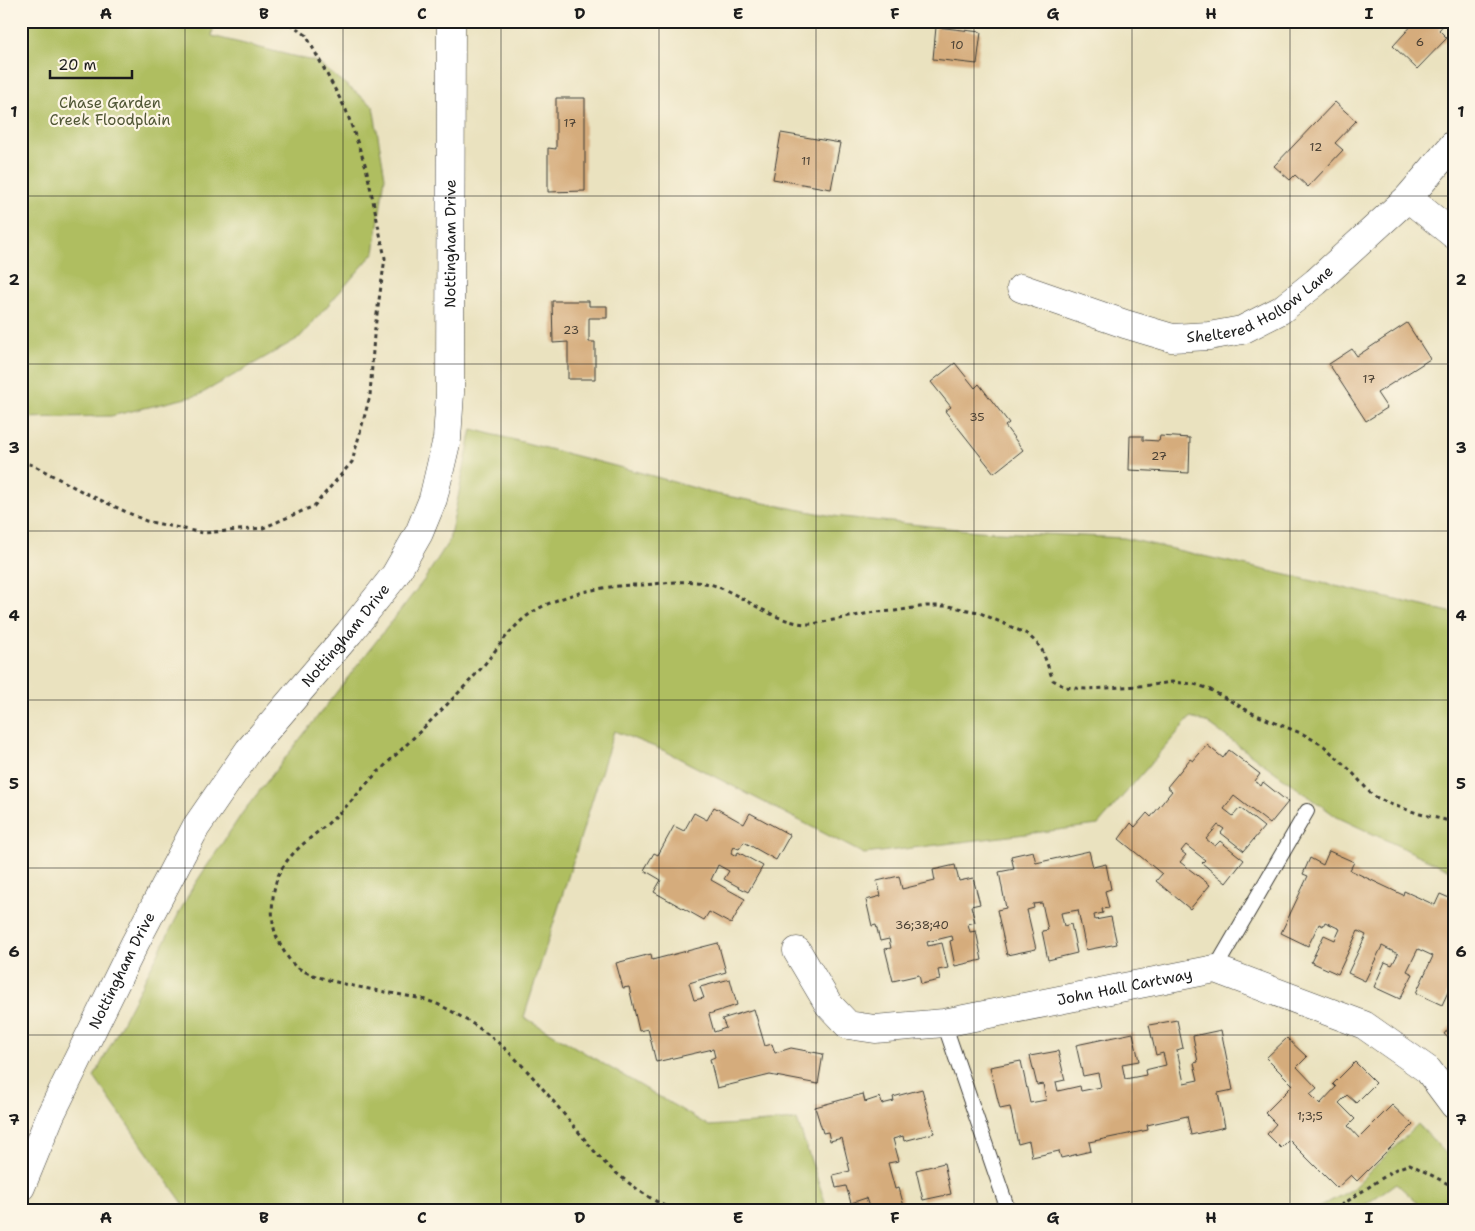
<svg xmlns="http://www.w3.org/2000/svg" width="1475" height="1231" viewBox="0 0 1475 1231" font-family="'Shantell Sans',sans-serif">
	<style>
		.green { fill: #afbe60; stroke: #666d3e }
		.building { fill: #d5ac7c }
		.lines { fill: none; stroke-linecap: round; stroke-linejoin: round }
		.service-casing { stroke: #3b3a34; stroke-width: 16 }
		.minor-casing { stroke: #3b3a34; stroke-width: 29 }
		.path { stroke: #3b3a34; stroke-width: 3; stroke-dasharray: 4 4; stroke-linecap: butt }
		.service { stroke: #fff; stroke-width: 14 }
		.minor { stroke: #fff; stroke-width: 28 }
		.grid { fill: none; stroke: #1c1c1c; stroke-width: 1; stroke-opacity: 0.55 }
		.labels { text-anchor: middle; stroke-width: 4.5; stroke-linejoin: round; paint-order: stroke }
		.number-label { font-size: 12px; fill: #4a4034 }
		.park-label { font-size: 15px; fill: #4f5534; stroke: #fcf5e5 }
		.street-label { font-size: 15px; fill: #1c1c1c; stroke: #fcf5e5 }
		.neatline { fill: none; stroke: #1c1c1c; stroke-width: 2 }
		.grid-label { font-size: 16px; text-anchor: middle; font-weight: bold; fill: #1c1c1c }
	</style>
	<rect width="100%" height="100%" fill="#fcf5e5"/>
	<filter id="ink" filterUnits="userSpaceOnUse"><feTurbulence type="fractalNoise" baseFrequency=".02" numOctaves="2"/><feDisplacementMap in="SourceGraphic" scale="10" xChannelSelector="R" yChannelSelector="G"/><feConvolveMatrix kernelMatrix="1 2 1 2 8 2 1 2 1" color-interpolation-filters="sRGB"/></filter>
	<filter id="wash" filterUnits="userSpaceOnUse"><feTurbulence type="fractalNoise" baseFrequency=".0096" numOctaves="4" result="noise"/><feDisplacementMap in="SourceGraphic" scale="20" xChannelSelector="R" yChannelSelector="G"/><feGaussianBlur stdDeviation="1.12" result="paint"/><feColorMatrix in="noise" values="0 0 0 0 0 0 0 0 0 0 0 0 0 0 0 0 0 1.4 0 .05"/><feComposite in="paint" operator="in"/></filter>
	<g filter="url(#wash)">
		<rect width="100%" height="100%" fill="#eae2bf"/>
		<path class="green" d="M21 21H214L212 36 317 62 373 106 385 177 374 253 299 338 199 395 111 416 21 418Z
			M472 429 642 473 716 494 833 516 978 531 1124 538 1454 613V872L1337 817 1206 722 1190 718 1098 825 864 854 665 751 614 731 524 1017 709 1126 797 1120 828 1210 187 1209 94 1077 191 890 243 812 424 580 449 541Z
			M1418 1124 1454 1162V1210H1425L1396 1183 1358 1210H1314L1351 1190Z"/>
		<g id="blocks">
			<path class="building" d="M1416 21H1447L1439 30 1447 38 1417 69 1393 46Z
				M936 27 981 32 977 64 933 59Z
				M556 98H585V191L548 192V148L556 149Z
				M1335 102 1356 121 1335 143 1343 150 1308 187 1295 175 1290 180 1274 166Z
				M781 133 840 143 831 189 773 179Z
				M552 301H589V306H607V318H589V342H595V379H568V342L553 343Z
				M1407 323 1430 359 1377 393 1387 408 1366 421 1329 364 1352 349 1357 356Z
				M955 363 975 388 979 384 1009 423 1005 426 1023 450 994 473 945 411 951 407 931 382Z
				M1130 436H1143V440L1159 441 1160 436 1190 438 1189 473 1129 470Z
				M1207 745 1223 758 1229 750 1260 774 1255 781 1261 786 1263 782 1288 802 1270 824 1234 796 1224 809 1233 816 1240 808 1264 827 1244 851 1221 833 1224 829 1218 825 1206 839 1215 846 1220 841 1244 860 1226 883 1202 863 1205 860 1186 845 1181 851 1186 855 1180 862 1210 885 1190 909 1156 881 1162 874 1119 839 1131 823 1135 827 1147 813 1151 817 1172 791 1167 787 1190 759 1193 761Z
				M714 807 744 824 750 813 790 835 776 860 744 842 739 849 734 847 731 853 736 856 738 852 763 866 748 892 724 879 729 871 718 865 711 880 745 899 731 924 709 912 704 920 654 892 661 880 644 870 654 853 658 855 674 826 684 831 694 813 707 820Z
				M1033 851 1036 863 1089 851 1093 867 1106 864 1111 889 1105 891 1109 908 1102 909 1103 913 1094 915 1095 920 1111 917 1117 944 1086 950 1078 910 1061 913 1064 926 1071 924 1077 953 1048 960 1042 931 1048 930 1042 903 1033 904 1034 908 1027 910 1036 949 1007 955 997 910 1006 908 999 872 1014 869 1011 856Z
				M1329 851 1354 862 1350 870 1403 895 1404 891 1435 905 1440 894 1454 900V979L1442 1005 1416 993 1433 956 1418 949 1407 971 1413 974 1400 999 1374 987 1385 962 1392 965 1398 954 1382 946 1365 981 1348 973 1366 935 1358 931 1338 974 1311 962 1324 935 1335 940 1340 929 1325 922 1323 926 1319 924 1308 946 1281 933 1308 876 1303 874 1310 858 1323 865Z
				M955 865 959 881 973 878 980 904 971 906 975 922 968 924 970 932 976 931 982 960 955 966 950 941 953 940 952 936 927 942 928 946 942 943 948 968 938 970 940 980 921 984 919 975 893 981 885 949 891 948 889 939 880 941 876 925 872 926 866 900 881 896 877 881 899 876 902 889 935 881 933 870Z
				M718 943 726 972 689 983 694 1000 704 998 700 987 730 979 737 1005 709 1014 714 1032 726 1028 722 1019 754 1009 765 1046 772 1044 775 1053 791 1048 823 1054 818 1084 770 1075 717 1088 710 1059 715 1057 713 1049 656 1062 648 1029 639 1031 629 987 623 988 616 963 651 954 652 960Z
				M1177 1020 1183 1048 1177 1050 1184 1083 1198 1080 1194 1063 1198 1062 1193 1036 1221 1030 1233 1090 1218 1093 1225 1127 1191 1135 1187 1116 1147 1125 1148 1130 1089 1142 1091 1151 1061 1158 1059 1151 1032 1157 1029 1141 1018 1144 1010 1107 1000 1109 990 1067 1021 1061 1030 1103 1046 1100 1043 1084 1037 1085 1030 1056 1058 1051 1065 1080 1056 1082 1058 1091 1080 1086 1081 1091 1101 1087 1098 1073 1083 1076 1076 1045 1133 1033 1139 1061 1122 1064 1125 1079 1146 1075 1145 1070 1166 1065 1163 1053 1156 1055 1149 1025Z
				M1454 1022V1042L1444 1034Z
				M1287 1038 1307 1057 1297 1067 1317 1088 1310 1094 1320 1104 1336 1087 1333 1084 1355 1062 1376 1083 1356 1103 1347 1095 1339 1103 1355 1119 1348 1126 1359 1138 1392 1105 1413 1125 1357 1181 1351 1175 1337 1188 1289 1140 1281 1148 1267 1134 1276 1124 1265 1113 1293 1085 1266 1058Z
				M922 1089 934 1133 904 1141 903 1136 893 1139 899 1161 888 1163 895 1189 899 1188 905 1210H870L866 1198 851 1203 846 1186 836 1188 833 1175 850 1171 842 1138 830 1141 828 1132 823 1133 815 1107 863 1094 865 1102 880 1097 882 1104 894 1101 893 1097Z
				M944 1163 951 1194 923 1200 916 1170Z"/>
		</g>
	</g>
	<g filter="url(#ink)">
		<use href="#blocks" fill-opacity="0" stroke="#3b3a34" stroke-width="1"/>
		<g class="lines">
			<defs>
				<path id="service" d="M1215 969 1307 811
					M944 1023 1008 1210"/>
				<g id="minor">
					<path d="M1408 198 1454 235"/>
					<path id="s1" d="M1021 288 1125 324 1172 338 1209 336 1242 330 1281 310 1316 282 1408 198 1454 144"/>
					<path id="s2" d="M797 951 829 1005 848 1025 875 1029 944 1023 1215 969 1364 1025 1428 1070 1454 1105"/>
					<path id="s3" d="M21 1187 51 1114 135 943 196 827 249 750 349 633 395 575 419 533 433 499 447 439 450 393 451 21"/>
				</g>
			</defs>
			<use href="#service" class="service-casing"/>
			<use href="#minor" class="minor-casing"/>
			<path class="path" d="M21 462 33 465 83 492 146 521 203 533 263 528 314 506 352 462 370 396 374 335 385 258 366 167 346 110 306 35 287 21
				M672 1210C648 1198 626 1182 606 1164 598 1156 590 1146 582 1136 547 1095 514 1047 466 1020 452 1011 438 1003 422 999 393 992 312 983 293 964 286 956 278 942 275 932 270 916 272 886 280 872 293 847 317 835 336 816 350 804 361 789 374 776 409 742 445 708 478 672 495 653 509 628 531 613 556 597 589 589 619 586 627 585 635 585 643 585 667 583 693 578 716 586 748 598 777 625 812 624L875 612 895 611 926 606H948L978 612 1027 634 1037 643 1042 650 1053 680 1065 687 1086 689 1107 688 1152 685 1172 682 1194 684 1207 688 1254 714 1303 734 1324 746 1352 772 1372 795 1390 804 1420 814 1454 822
				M1334 1210 1396 1169 1410 1164 1454 1187"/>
			<use href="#service" class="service"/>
			<use href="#minor" class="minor"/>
		</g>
	</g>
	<path class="grid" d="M185 21V1210M343 21V1210M501 21V1210M659 21V1210M816 21V1210M974 21V1210M1132 21V1210M1290 21V1210M21 196H1454M21 364H1454M21 531H1454M21 700H1454M21 868H1454M21 1035H1454"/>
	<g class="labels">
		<g class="number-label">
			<text x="1420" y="46">6</text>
			<text x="957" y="49">10</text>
			<text x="570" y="127">17</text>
			<text x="1316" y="151">12</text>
			<text x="806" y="165">11</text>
			<text x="571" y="334">23</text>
			<text x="1369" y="383">17</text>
			<text x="977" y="421">35</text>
			<text x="1159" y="460">27</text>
			<text x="922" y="929">36;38;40</text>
			<text x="1310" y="1120">1;3;5</text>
		</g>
		<g class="park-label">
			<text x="110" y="108">Chase Garden<tspan x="110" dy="17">Creek Floodplain</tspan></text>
		</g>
		<g class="street-label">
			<text dy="5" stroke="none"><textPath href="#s3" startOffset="1064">Nottingham Drive</textPath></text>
			<text dy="5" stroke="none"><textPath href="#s1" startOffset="256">Sheltered Hollow Lane</textPath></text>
			<text dy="5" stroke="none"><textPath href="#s3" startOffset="644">Nottingham Drive</textPath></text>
			<text dy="5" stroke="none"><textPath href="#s3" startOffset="239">Nottingham Drive</textPath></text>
			<text dy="5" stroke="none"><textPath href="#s2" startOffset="371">John Hall Cartway</textPath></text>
		</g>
	</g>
	<rect width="1475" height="1231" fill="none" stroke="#fcf5e5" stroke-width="55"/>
	<path d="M50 70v8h82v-8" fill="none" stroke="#1c1c1c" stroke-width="2.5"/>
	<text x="58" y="70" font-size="15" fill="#1c1c1c" stroke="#fcf5e5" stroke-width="4" paint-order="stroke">20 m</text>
	<rect x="28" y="28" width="1420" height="1176" class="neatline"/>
	<g class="grid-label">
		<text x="106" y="19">A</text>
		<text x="264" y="19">B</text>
		<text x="422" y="19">C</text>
		<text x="580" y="19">D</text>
		<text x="738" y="19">E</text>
		<text x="895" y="19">F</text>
		<text x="1053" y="19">G</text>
		<text x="1211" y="19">H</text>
		<text x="1369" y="19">I</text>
		<text x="14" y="117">1</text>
		<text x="1461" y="117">1</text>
		<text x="14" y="285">2</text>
		<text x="1461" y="285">2</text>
		<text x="14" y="453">3</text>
		<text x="1461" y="453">3</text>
		<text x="14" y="621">4</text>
		<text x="1461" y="621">4</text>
		<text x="14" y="789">5</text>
		<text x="1461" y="789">5</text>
		<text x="14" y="957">6</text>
		<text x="1461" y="957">6</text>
		<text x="14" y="1125">7</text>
		<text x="1461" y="1125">7</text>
		<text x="106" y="1223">A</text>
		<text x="264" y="1223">B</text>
		<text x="422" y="1223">C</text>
		<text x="580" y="1223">D</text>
		<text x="738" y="1223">E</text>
		<text x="895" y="1223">F</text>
		<text x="1053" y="1223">G</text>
		<text x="1211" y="1223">H</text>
		<text x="1369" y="1223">I</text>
	</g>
</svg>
